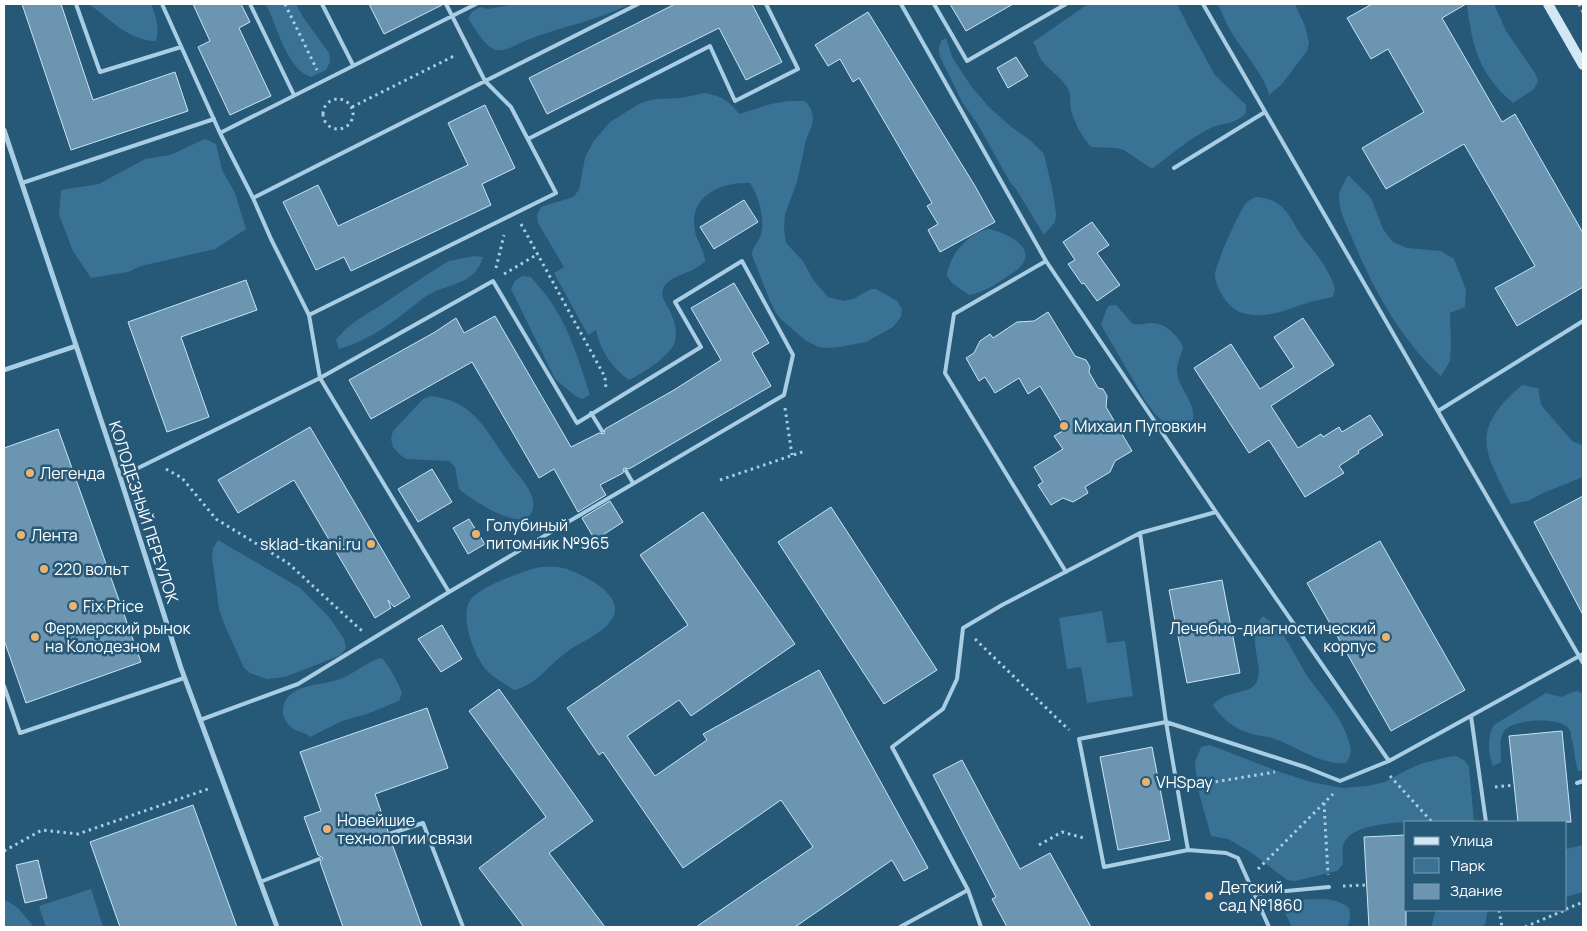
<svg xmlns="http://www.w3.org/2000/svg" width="1587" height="931" viewBox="0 0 1587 931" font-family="Manrope,sans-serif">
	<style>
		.green { fill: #3a7296 }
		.building { fill: #6b95b1; stroke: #cbe4f3 }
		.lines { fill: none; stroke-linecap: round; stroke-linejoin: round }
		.path { stroke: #a9cde3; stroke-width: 3; stroke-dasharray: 2.5 4; stroke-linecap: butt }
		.lane { stroke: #a9cde3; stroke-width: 4 }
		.street { stroke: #a9cde3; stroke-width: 5 }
		.secondary { stroke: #d2e6f3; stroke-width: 10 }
		.poi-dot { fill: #ebb36f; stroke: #265878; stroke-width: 2 }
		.labels { text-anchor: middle; stroke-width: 5; stroke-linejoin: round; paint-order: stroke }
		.poi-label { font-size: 16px; fill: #fff; stroke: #265878; text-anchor: start }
		.street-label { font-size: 16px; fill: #fff; stroke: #265878 }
	</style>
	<rect width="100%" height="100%" fill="#265878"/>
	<path class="green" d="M89 4H151C156 16 160 29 156 41 129 41 110 19 89 4Z
		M266 4H296L303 17 329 53 330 62 326 70 311 77C286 69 277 25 266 4Z
		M514 4H630C596 21 559 27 525 41 517 44 505 52 496 50 484 46 476 29 468 19L472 12 480 7 488 9Z
		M1088 4H1177L1189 28 1215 75 1246 105V113C1232 127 1222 121 1207 130 1188 140 1170 155 1152 169L1124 150 1116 148 1091 147C1082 137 1075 124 1071 110 1070 104 1071 97 1069 91 1064 79 1051 72 1043 62 1037 56 1038 48 1033 42Z
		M1218 4H1295L1305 26 1309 43 1307 51 1282 84 1269 95C1267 80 1242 49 1233 35 1227 26 1223 15 1218 4Z
		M1467 4H1494L1506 31 1535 73 1538 81 1534 89 1513 103C1479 74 1472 47 1467 4Z
		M946 38 952 57 971 86 989 107 1009 125 1031 141 1044 154 1052 188 1056 214 1055 222 1044 235 1016 189 1010 182 977 123 962 102 955 87 940 57 939 48 941 41Z
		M705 93C721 96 730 101 739 114L771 104 788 101H805L810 107 813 117 812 125 806 140 797 182 785 214 784 229 786 243 803 261 814 281 828 297 844 301 853 299 871 289H876L897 301 902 309 901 317 893 327 866 342 840 347 828 348 819 347 806 341 782 320 776 313 770 301 752 255C752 248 757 244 760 237 766 222 759 196 750 183 720 182 688 196 695 231 697 242 704 249 705 261 694 274 671 274 664 287 659 296 666 303 670 311 674 320 678 332 675 341 672 355 642 374 629 380 613 369 600 350 596 330L588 335 554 273 564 267 538 223 537 215 541 207 573 197 579 190 585 158 593 142 610 122 639 104 647 101 656 99 681 98Z
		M205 139 216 144 222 170 235 193 246 229 215 249 141 266 128 272 91 278 73 251 59 215 61 190 99 184 145 159 170 155Z
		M1348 175 1371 198 1383 229 1393 242 1407 248 1441 251 1454 259 1466 290 1465 307 1450 313 1451 346 1450 361 1441 376C1401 340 1373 289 1353 240 1347 226 1339 212 1339 196 1340 189 1345 181 1348 175Z
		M1256 197C1287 199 1289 219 1304 239 1317 254 1329 269 1335 289L1333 297C1325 299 1317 300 1310 302 1288 309 1266 320 1243 313 1229 310 1215 288 1215 274 1216 263 1239 212 1246 203 1249 200 1252 199 1256 197Z
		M990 229C1005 233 1037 246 1021 266 1017 271 1012 273 1008 276 997 284 984 292 969 295L952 283 947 276C948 256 970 231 990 229Z
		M474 256 483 257C475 285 449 283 428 295 421 299 414 306 407 311 386 327 365 342 339 349L336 340C352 320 365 316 386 302 404 290 423 277 442 265L449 261Z
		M522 276 531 277C538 286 547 295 553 305 571 332 580 365 590 395L582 399 574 395 555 379 511 289 515 281Z
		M1116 305 1133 324C1139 325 1144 324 1150 323 1165 322 1176 334 1183 346 1182 355 1176 363 1177 372 1179 392 1206 412 1186 430L1169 427 1156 415 1146 402 1105 332 1101 324 1108 306Z
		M1522 385 1538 388 1541 405 1573 442 1583 445V477L1543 493 1528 501 1511 504C1484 450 1469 431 1522 385Z
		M431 396C475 401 486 431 509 463 517 475 530 485 533 501 534 505 533 509 532 512 521 534 471 499 459 489L455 467 449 461 406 459 399 454 393 447 391 439 393 431 423 399Z
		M218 540 300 588 330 618 344 639 346 648 341 655 285 677 267 679 250 673 244 668 225 626 219 609 212 556 213 548Z
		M540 567C548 567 556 566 563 568 580 572 628 596 612 619 601 636 578 642 563 655 546 668 536 685 514 690 506 684 496 679 489 673 475 660 458 615 471 599 482 586 523 571 540 567Z
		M1102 611 1107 643 1125 641 1133 696 1087 703 1081 667 1067 669 1059 618Z
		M1263 616C1286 630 1294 656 1308 677 1323 699 1345 719 1350 746 1352 753 1350 757 1346 763 1319 765 1297 746 1272 738 1265 736 1257 736 1249 733 1235 729 1221 718 1213 705 1227 689 1249 695 1256 683 1266 668 1244 637 1263 616Z
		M382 658C390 668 398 681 402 693L399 701 367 714 342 721 310 737C304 731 297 733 290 726 286 722 282 716 283 709 286 683 322 686 340 679 355 674 366 661 382 658Z
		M1576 691 1583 693V771H1578C1574 759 1575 748 1571 737 1571 734 1571 731 1569 729 1561 716 1512 719 1504 731 1498 740 1502 753 1501 762L1493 766C1488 753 1487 736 1494 725L1546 693 1561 697Z
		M1210 745 1280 772 1311 782 1343 788 1367 786 1385 782 1407 770 1423 763 1448 757 1456 756 1464 760 1469 767 1474 822C1447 822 1359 816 1345 841 1341 847 1343 857 1343 864L1337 871 1295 881 1287 880 1252 853 1228 839 1211 836 1198 789 1196 772 1195 762 1201 747Z
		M1583 845V892L1566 897V849Z
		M91 889 103 927H46L39 906Z
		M4 899 18 908 34 927H4Z
		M1293 900C1311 900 1335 895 1349 908 1350 915 1351 921 1347 927H1292L1284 911 1285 903Z
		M1436 910H1488L1485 924 1482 927H1431Z"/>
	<path class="building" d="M22 4H61L93 100 175 72 188 111 71 150Z
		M193 4H241L250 22 239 28 271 96 230 115 198 47 210 41Z
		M369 4H442V5L384 34Z
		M675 4H752L782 62 746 80 719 28 547 114 529 78Z
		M950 4H1013L966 31Z
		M1372 4H1466L1442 18 1502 122 1515 114 1583 233V287L1517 326 1495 288 1535 266 1464 144 1386 189 1362 148 1424 112 1388 49 1371 59 1347 18Z
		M868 12 975 186 995 222 940 252 928 230 938 224 927 206 932 203 859 78 853 82 840 59 828 66 815 45Z
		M1016 57 1028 76 1008 88 997 68Z
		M485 105 515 168 482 184 491 205 351 271 344 257 316 270 283 202 318 185 338 226 436 180 468 165 448 123Z
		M744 200 758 222 714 249 700 227Z
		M1092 222 1109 245 1097 253 1120 285 1097 301 1084 283 1082 284 1068 264 1075 260 1063 242Z
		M246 280 257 310 181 337 209 417 167 432 128 322Z
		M734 283 769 343 752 353 771 386 629 469 624 468 623 473 600 485 606 495 578 512 554 469 539 478 472 362 371 419 349 380 435 332 456 318 464 333 495 316 571 447 599 433 604 434 605 429 674 390 721 360 691 308Z
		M1048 312 1075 356 1086 360 1090 367 1089 372 1098 388 1103 389 1107 396 1106 407 1132 451 1115 461 1110 472 1085 487 1088 493 1073 502 1063 498 1051 505 1038 485 1043 482 1034 467 1063 449 1054 436 1066 429 1040 386 1028 394 1019 378 995 393 985 377 979 381 966 358 974 353 980 341 990 334 993 338 1017 322 1034 321Z
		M1303 318 1334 365 1271 406 1298 448 1321 434 1323 437 1339 427 1342 432 1370 415 1383 435 1358 451 1359 453 1339 466 1344 473 1305 497 1269 440 1249 453 1194 368 1231 344 1260 389 1294 367 1274 337Z
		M310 427 410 597 394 607 388 600 391 608 375 618 294 480 238 513 218 480Z
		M58 429 141 662 26 703 4 640V448Z
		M432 469 452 502 418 522 398 489Z
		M1583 496V615L1534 522Z
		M610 501 623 522 595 540 582 518Z
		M831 507 937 670 884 704 778 542Z
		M703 512 795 644 691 716 679 700 627 736 655 776 707 740 703 734 819 670 928 868 904 881 892 860 795 927H696L813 847 781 800 683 868 603 752 599 755 567 708 688 625 640 555Z
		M469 519 485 544 468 554 453 528Z
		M1380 541 1465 690 1391 731 1307 583Z
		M1222 580 1240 673 1187 683 1169 590Z
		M442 625 462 659 441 672 418 639Z
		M499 689 593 821 549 853 605 927H524L479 868 546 817 469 711Z
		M427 708 448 768 375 794 388 831 386 836 390 838 422 927H343L320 862 323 858 318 855 304 817 321 811 300 752Z
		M1562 731 1571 822H1518L1509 736Z
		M1152 747 1170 840 1118 850 1100 757Z
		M962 760 1020 869 1050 853 1091 927H1007L992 899 996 897 933 775Z
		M193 805 237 927H120L90 842Z
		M1406 835V927H1369L1364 837Z
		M38 860 47 898 25 903 16 865Z"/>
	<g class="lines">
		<path class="path" d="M285 4 317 70
			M1579 4 1583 12
			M323 114a15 15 0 1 1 30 0a15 15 0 1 1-30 0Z
			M352 107 456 55
			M521 224 605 377 606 389
			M496 268 504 235
			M504 274 538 254
			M785 408 792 455
			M166 469 182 478 216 519 288 563 362 631
			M720 480 805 451
			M975 639 1069 730
			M1390 776 1432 822
			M1190 786 1275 772
			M1495 787 1514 785
			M1324 803 1328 875
			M1039 845 1062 832 1084 838
			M4 851 42 830 78 834 208 789
			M1258 869 1333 794
			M1343 886 1367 885
			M1566 909 1583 902
			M1499 910 1502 927
			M1525 927 1565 910"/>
		<path class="lane" d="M76 4 100 72 181 47
			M162 4 220 133 253 198 638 4
			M250 4 294 95
			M322 4 353 65
			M901 4 1046 261 1216 512 1389 761
			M934 4 967 61 1066 4
			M1203 4 1583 663
			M220 133 476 4
			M528 139 710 46 735 101 798 69 766 4
			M1174 168 1265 112
			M22 183 214 119
			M1046 261 954 314 945 373 1066 572
			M309 315 556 193 511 107 485 81 446 4
			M1438 411 1583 321
			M591 413 602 431
			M626 471 633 483
			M120 477 320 378 449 592
			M1140 533 1166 722 1188 850
			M4 686 20 733 184 678
			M1471 716 1486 822
			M200 720 298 684 449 592 784 395 793 355 742 261 675 302 701 347 577 423 493 281 320 378 309 315 271 239 253 198
			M1577 783 1583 781
			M389 834 423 823 463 927
			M260 882 319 859
			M1254 894 1329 887
			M900 927 968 890
			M981 927 968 890 892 747 943 709 957 679 963 628 1002 605 1140 533 1216 512
			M1269 927 1238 858 1226 853 1188 850 1104 867 1079 739 1166 722 1305 767 1340 781 1389 761 1583 654"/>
		<path class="street" d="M4 130 120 477 181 668 277 927
			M4 370 76 346"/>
		<path class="secondary" d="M1548 4 1583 65"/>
	</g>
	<g class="poi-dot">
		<circle cx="1064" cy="426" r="5"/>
		<circle cx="30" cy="473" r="5"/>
		<circle cx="476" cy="534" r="5"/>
		<circle cx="21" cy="535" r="5"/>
		<circle cx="371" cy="544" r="5"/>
		<circle cx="44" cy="569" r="5"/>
		<circle cx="73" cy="606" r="5"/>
		<circle cx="35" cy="637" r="5"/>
		<circle cx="1386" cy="637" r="5"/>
		<circle cx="1146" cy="782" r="5"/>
		<circle cx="327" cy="829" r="5"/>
		<circle cx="1209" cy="896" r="5"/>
	</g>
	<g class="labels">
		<g class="poi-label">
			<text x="1074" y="432">Михаил Пуговкин</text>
			<text x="40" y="479">Легенда</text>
			<text x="486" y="531">Голубиный<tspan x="486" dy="18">питомник №965</tspan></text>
			<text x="31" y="541">Лента</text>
			<text x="361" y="550" text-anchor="end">sklad-tkani.ru</text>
			<text x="54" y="575">220 вольт</text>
			<text x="83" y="612">Fix Price</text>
			<text x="45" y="634">Фермерский рынок<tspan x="45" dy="18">на Колодезном</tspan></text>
			<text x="1376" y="634" text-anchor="end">Лечебно-диагностический<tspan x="1376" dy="18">корпус</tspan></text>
			<text x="1156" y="788">VHSpay</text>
			<text x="337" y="826">Новейшие<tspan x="337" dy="18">технологии связи</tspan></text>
			<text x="1219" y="893">Детский<tspan x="1219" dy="18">сад №1860</tspan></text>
		</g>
		<g class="street-label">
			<text transform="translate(144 512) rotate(72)" y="6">КОЛОДЕЗНЫЙ ПЕРЕУЛОК</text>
		</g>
	</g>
	<rect width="1587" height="931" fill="none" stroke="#ffffff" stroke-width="10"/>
	<rect x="1404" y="821" width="162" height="90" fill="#265878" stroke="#7d9bae"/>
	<rect x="1414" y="837" width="25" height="8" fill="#d2e6f3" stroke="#7d9bae"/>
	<text x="1450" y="846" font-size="15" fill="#ffffff">Улица</text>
	<rect x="1414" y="858" width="25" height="15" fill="#3a7296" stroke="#7d9bae"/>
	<text x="1450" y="871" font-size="15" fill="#ffffff">Парк</text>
	<rect x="1414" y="884" width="25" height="15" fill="#6b95b1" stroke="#7d9bae"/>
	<text x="1450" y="896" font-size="15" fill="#ffffff">Здание</text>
</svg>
